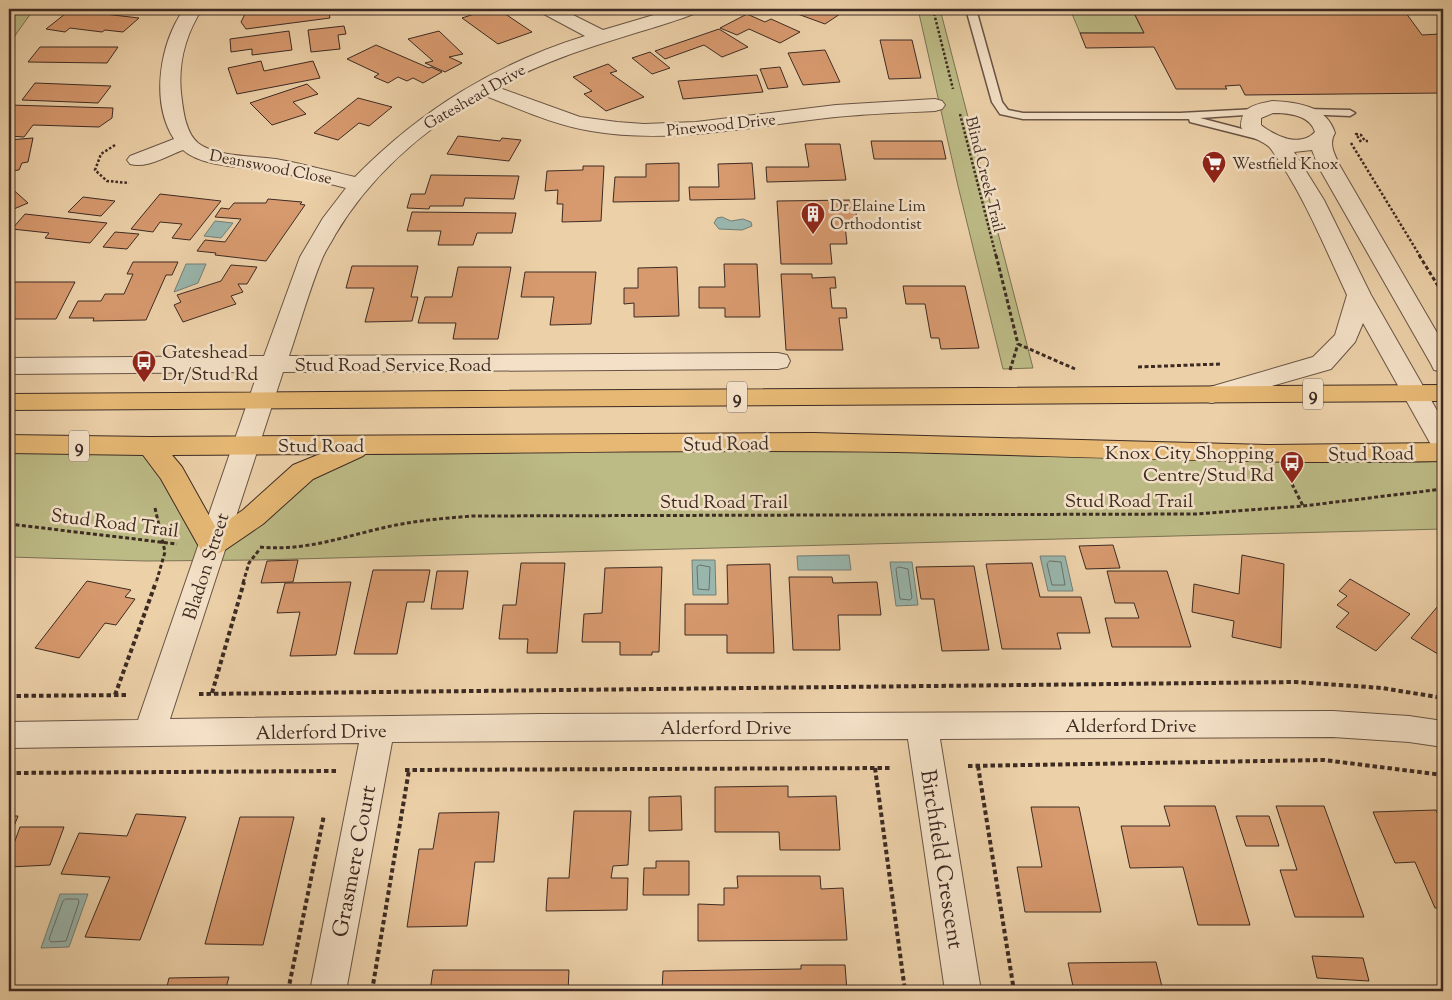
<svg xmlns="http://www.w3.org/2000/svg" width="1452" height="1000" viewBox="0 0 1452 1000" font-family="'Sorts Mill Goudy',serif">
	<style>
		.green { fill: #bcba85; stroke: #7c7254 }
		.water { fill: #99b6ad; stroke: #747e76 }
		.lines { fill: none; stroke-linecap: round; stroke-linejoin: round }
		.shore { stroke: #6b7068; stroke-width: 1 }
		.building { fill: #d7996e; stroke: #3d2b23 }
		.lane-casing { stroke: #695444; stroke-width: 3 }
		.street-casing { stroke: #695444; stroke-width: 2 }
		.primary-casing { stroke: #3d2b23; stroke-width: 2 }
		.path-far2 { stroke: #3d2b23; stroke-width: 2.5; stroke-dasharray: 2.5 2; stroke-linecap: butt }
		.path-far1 { stroke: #3d2b23; stroke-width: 3; stroke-dasharray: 4 2.5; stroke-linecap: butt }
		.path { stroke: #3d2b23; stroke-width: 4; stroke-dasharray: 4.5 3; stroke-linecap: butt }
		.lane { fill: #f3e0c6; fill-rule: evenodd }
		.street { fill: #f3e0c6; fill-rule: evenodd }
		.primary { fill: #e6b874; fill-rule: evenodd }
		.labels { text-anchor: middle; stroke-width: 5; stroke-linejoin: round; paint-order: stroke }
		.far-street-label { font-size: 16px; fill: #3d2b23; stroke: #f3e0c6 }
		.far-poi-label { font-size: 16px; fill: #3d2b23; stroke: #f3e0c6; text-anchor: start }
		.shield { fill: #f3e0c6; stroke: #746154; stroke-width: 1 }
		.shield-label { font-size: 18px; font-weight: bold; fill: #3d2b23 }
		.poi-label { font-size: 19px; fill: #3d2b23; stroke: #f3e0c6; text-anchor: start }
		.street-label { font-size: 19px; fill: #3d2b23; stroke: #f3e0c6 }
		.near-street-label { font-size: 22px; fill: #3d2b23; stroke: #f3e0c6 }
	</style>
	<rect width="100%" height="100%" fill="#ecd0a8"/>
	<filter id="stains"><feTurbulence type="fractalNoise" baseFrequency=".004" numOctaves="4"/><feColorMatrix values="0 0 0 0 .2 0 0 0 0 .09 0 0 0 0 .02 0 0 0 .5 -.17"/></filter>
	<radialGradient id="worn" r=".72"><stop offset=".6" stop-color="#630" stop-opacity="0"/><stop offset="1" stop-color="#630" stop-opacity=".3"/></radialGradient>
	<path class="green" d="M9 9H34L9 44Z
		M918 9H940L1033 368 1003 369 958 186Z
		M1070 9H1132L1144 33H1080Z
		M9 444 150 446 212 545 267 504 369 445 1292 454 1443 452V529L257 560 145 561 9 557Z"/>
	<path class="water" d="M722 217 731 221 743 219 751 222 752 226 742 230 719 229 714 223 717 218Z
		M215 221 233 223 221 238 204 236Z
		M186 264H206L198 283 174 292Z
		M849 555 851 570H798L797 556Z
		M1040 556H1065L1073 591H1048Z
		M692 560H715L716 595H693Z
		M890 562H912L918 605 896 606Z
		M60 894H88L69 947 41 948Z"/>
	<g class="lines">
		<path class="shore" d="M1050 561 1061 562 1065 585H1052L1047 564Z
			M700 565 710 567 709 590 698 589 697 567Z
			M899 567 908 569 912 598 910 600 900 599 896 569Z
			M66 899H78L79 902 66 941 51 942 49 939 63 901Z"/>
	</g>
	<path class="building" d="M291 9H328L330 18 246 29 241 22 245 14Z
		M489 9H498L532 32 498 44 462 18Z
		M784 9H834L843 12 825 24Z
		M1132 9H1403L1422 35 1440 34 1443 38V93L1245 95 1240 85 1225 86 1227 89H1176L1154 47 1086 48 1080 33H1144Z
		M70 10 139 18 123 32 105 30 102 32 70 28 65 32 46 29Z
		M747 14 765 22 771 19 800 32 780 43 749 29 737 35 720 28Z
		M344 26 346 34 338 35 340 49 311 52 308 30Z
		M719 29 748 47 722 57 704 45 665 59 655 51Z
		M289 31 292 50 252 55V49L231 52 230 39Z
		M439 31 463 54 449 57 462 63 445 72 425 63 433 61 408 39Z
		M880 40H912L921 78 889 79Z
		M376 45 429 68 431 67 442 72 423 83 413 78 407 81 398 77 388 83 374 77 379 74 347 59Z
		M40 47H118L107 63 28 62Z
		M825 50 840 82 803 85 788 53Z
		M650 52 670 68 652 74 632 58Z
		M261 61 264 71 313 61 320 78 237 94 228 68Z
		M608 64 617 71 610 73 644 97 606 111 584 94 592 91 573 77Z
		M780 67 788 87 768 89 760 69Z
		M757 75 763 92 683 99 678 81Z
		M35 83 111 86 98 103 22 100Z
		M307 84 318 94 293 102 306 114 272 125 250 103Z
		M358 98 392 107 369 126 359 123 338 140 314 133Z
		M9 105 113 108 112 118 99 127 33 125 24 137 9 136V127L13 121H9Z
		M458 136 500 141 502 138 521 140 509 161 447 154Z
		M33 138 28 162 22 163 19 170 9 171V140Z
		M871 141H942L946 159H874Z
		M805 144H840L846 180 767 182 766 167H809Z
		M679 163V201L613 202 615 177H646V164Z
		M752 163 755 199 690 200 689 187H719L718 164Z
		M583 166H604L601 221 562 222 563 204H557L558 190 545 191 547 171 583 170Z
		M431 175 519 176 514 199 465 198 463 206H430L429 209 407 208 411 194H425Z
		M9 186 28 203 9 211Z
		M160 194 221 201 190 240 172 238 182 224 160 222 153 232 131 229Z
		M83 197 115 201 101 216 68 212Z
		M268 199 302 202 300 204 305 205 266 261 215 255 216 253 197 251 205 240 225 242 241 219 215 217 221 208 229 209 234 203H266Z
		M854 200 858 225H845L847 244H830L832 264H781L777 201Z
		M412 212 516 213 512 233H477L473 245H438L441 231H407Z
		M25 214 107 223 90 243 45 238 49 233 12 229Z
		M115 232 139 234 127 249 103 247Z
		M133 262H178L172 275H166L146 320 93 321 94 318H69L78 301H101L105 294H124L133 274H127Z
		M724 264H757L760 317H725V308H699V287H725Z
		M231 265 257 267 247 284H238L243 292 231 296 236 304 183 322 174 305 181 302 177 295 221 281Z
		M352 266H418L411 297H418L412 321 365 322 374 288H346Z
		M458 267H511L498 339H453L456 323H418L425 297H452Z
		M677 267 679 316 634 317V303L624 304V288H638V268Z
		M525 272H596L591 324 550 325 554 297H521Z
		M781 274H812V278L835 277 836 288H830L832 308H846L847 318H839L843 350H786Z
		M9 282H75L56 319H9Z
		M903 286H965L979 348 941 349 939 338H931L925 304H906Z
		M1113 545 1120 568 1086 569 1079 546Z
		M1242 555 1284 564 1281 648 1232 637 1234 621 1192 612 1194 584 1239 594Z
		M298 560 293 582 261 583 267 561Z
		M521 563H565L557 653H527L528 639H499L503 605H516Z
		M1032 563 1040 597H1081L1090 633H1057L1061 649H1002L986 564Z
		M770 564 774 653H727V635H685V604H728L727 565Z
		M974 566 989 650 942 651 934 599H921L916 567Z
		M662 567 659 652H652V655H620V642H582L584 614 602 613 605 568Z
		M373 570H430L424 602H407L397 654H354Z
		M437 571H468L463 609H431Z
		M1107 571H1167L1191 647H1112L1105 618H1139L1134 603H1115Z
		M789 577H832L833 583 877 582 881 615H838L840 650H793Z
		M1350 579 1410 614 1376 651 1336 627 1349 613 1337 605 1347 596 1339 591Z
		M87 581 131 590 125 597 135 599 116 625 105 623 79 658 35 648Z
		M351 582 336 655 290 656 300 612 277 613 285 583Z
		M1443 600V657L1411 638Z
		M788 786V797L836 796 840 850H780L779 832H715V787Z
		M681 796 682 830 649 831V797Z
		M1164 806H1215L1250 925H1198L1183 867 1130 868 1121 826H1170Z
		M1276 806H1324L1364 917H1295L1280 870H1297Z
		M1031 807H1079L1101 912H1025L1017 867H1042Z
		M1436 810 1443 826V908H1435L1415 862 1395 863 1373 812Z
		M574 811H631L628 865 613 866 611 878H628L627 910 546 911 548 878H569Z
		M499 812 494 862H475L467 926 407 927 419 849H433L439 813Z
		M136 814 186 817 140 940 85 937 110 877 61 874 79 833 127 836Z
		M9 816H18L9 839Z
		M1236 816H1269L1279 846H1246Z
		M240 817H294L263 945 205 944Z
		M20 827H64L50 865 9 867V857Z
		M656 861H689V895H643L644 868H656Z
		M737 876H820L821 889 843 888 847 940 698 941V904L724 905V888H738Z
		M1312 956 1363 958 1369 981 1317 978Z
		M1156 962 1163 991H1074L1068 963Z
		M801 965H845L847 991H662L663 971 801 969Z
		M433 970H569L568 991H430Z
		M229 977 225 991H166L169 978Z"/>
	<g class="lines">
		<defs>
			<path id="lane" d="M966 9H976L1002 102 1008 110 1023 113H1180L1256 109 1260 110 1261 112 1260 114 1200 118 1269 136 1271 138 1265 141 1190 122 1189 119H1023L1000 114 992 102Z
				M1305 109 1350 110 1355 113 1350 116 1301 114 1300 112Z"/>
			<path id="street" d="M184 9H202C186 34 178 63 181 93 183 109 185 132 198 143 216 157 255 156 276 159 303 164 329 171 355 177 421 110 495 64 585 36L542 13 539 9H561L603 30 674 9H699L696 13 683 18C620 39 556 54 497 87L580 117 617 122 644 124 696 122 836 105 935 99 942 101 945 105 942 109 935 111C896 113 857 114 818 119 743 128 666 144 591 131 553 125 518 108 483 95 424 129 370 176 335 235 331 243 325 251 322 259 309 290 300 324 289 356L778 353 787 355 790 361 787 367 778 369 283 372 170 719 540 714 1333 711 1409 716 1443 721V747L1409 742 1333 737 940 739 981 991H945L908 739 392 742 346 991H310L359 743 9 748V722L138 720 258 372 9 374V358L264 356 300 257 323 218 346 188C323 182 299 176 275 172 249 167 203 168 183 150 167 156 146 169 130 164L127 160 130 156 174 139C150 102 160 43 184 9Z
				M1272 101C1297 102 1327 106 1335 133 1328 144 1335 155 1340 166L1443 343V372L1434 370 1431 364 1318 166 1312 150 1294 152 1324 200 1371 295 1443 421V453L1434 450 1363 323 1355 342 1331 369 1212 403 1203 401 1199 395 1203 389 1313 357 1335 335 1347 295C1324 246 1303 193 1271 149 1266 141 1249 139 1241 127 1241 106 1254 105 1272 101ZM1273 113C1289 113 1310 115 1315 132 1300 148 1275 136 1261 125V118Z"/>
			<path id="primary" d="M1443 385V401L9 410V394Z
				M814 433 1268 445 1443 443V461C1261 465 1079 456 896 452 719 449 542 453 365 454L363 456 313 479 263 524 222 552 212 555 202 552 161 479 143 455 9 453V435L150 437ZM320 454 293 465 243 510 216 528 182 467 172 455Z"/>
		</defs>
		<use href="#lane" class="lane-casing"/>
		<use href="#street" class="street-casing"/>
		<use href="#primary" class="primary-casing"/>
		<path class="path-far2" d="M933 9 953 89
			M960 114 996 256
			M1361 142 1356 134 1361 135 1365 141H1368
			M1351 143 1420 256
			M115 145 101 154 95 170 107 181 129 183"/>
		<path class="path-far1" d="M996 255 1018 344
			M1419 255 1443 294
			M1018 344 1075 369
			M1138 367 1220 364
			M1010 370 1018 344
			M1292 484 1303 506
			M155 508 165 552 156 583
			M9 524 177 544
			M260 547C307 552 351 534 396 525 422 520 447 518 473 516L1196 514 1303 506 1443 489
			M243 583 249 563 259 550"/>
		<path class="path" d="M212 693 244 582
			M199 694 1296 682 1382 688 1443 698
			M115 695 156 582
			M9 696 126 695
			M968 766 1324 760 1443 775
			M978 766 1014 991
			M875 768 905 991
			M405 770 890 768
			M9 773 336 771
			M288 991 324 815
			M372 991 409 770"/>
		<use href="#lane" class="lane"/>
		<use href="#street" class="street"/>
		<use href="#primary" class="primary"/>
	</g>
	<defs>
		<symbol id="supermarket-pin" viewBox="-11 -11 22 30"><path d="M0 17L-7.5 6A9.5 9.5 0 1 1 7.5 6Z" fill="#8f2418" stroke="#f3e0c6"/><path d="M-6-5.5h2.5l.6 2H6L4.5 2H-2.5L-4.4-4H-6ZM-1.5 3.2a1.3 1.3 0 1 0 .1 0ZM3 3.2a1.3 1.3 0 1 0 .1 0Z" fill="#fff"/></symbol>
		<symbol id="building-pin" viewBox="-11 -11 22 30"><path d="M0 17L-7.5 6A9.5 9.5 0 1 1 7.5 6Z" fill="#8f2418" stroke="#f3e0c6"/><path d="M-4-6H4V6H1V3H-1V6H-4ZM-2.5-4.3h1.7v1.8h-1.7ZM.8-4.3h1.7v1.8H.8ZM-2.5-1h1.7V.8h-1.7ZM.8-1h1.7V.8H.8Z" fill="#fff"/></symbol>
		<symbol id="bus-pin" viewBox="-11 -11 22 30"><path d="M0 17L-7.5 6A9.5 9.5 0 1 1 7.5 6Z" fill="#8f2418" stroke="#f3e0c6"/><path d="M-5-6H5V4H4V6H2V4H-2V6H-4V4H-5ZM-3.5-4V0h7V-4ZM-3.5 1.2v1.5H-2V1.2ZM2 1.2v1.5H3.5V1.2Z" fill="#fff"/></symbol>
	</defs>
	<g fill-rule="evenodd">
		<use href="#supermarket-pin" x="1200" y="149" width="28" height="38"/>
		<use href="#building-pin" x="799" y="200" width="28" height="38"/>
		<use href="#bus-pin" x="130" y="348" width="28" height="38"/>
		<use href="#bus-pin" x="1278" y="449" width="28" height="38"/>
	</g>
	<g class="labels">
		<g class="far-street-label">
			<text transform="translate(474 96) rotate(-30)" y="6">Gateshead Drive</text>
			<text transform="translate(721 124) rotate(-6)" y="6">Pinewood Drive</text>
			<text transform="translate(271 166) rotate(11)" y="6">Deanswood Close</text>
			<text transform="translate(986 174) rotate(76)" y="6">Blind Creek Trail</text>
		</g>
		<g class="far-poi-label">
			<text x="1232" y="169">Westfield Knox</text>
			<text x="830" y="211">Dr Elaine Lim<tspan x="830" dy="18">Orthodontist</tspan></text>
		</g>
		<g class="shield">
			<rect x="1303" y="378.5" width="20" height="31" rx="4"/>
			<rect x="727" y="381.5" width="20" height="31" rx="4"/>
			<rect x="69" y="430.5" width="20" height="31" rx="4"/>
		</g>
		<g class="shield-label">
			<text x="1313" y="400">9</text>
			<text x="737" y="403">9</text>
			<text x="79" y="452">9</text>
		</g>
		<g class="poi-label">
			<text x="162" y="358">Gateshead<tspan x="162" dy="22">Dr/Stud Rd</tspan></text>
			<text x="1274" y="459" text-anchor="end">Knox City Shopping<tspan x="1274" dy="22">Centre/Stud Rd</tspan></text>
		</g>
		<g class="street-label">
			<text x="393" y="371">Stud Road Service Road</text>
			<text transform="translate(726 443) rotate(-1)" y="7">Stud Road</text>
			<text x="321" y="452">Stud Road</text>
			<text transform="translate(1371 453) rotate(-1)" y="7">Stud Road</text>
			<text x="1129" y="507">Stud Road Trail</text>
			<text x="724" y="508">Stud Road Trail</text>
			<text transform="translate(115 522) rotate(7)" y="7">Stud Road Trail</text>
			<text transform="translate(205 566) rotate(-72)" y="7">Bladon Street</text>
			<text x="1131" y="732">Alderford Drive</text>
			<text x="726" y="734">Alderford Drive</text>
			<text transform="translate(321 731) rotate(-1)" y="7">Alderford Drive</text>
		</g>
		<g class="near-street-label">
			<text transform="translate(943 859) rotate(81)" y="8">Birchfield Crescent</text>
			<text transform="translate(353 861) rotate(-79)" y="8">Grasmere Court</text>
		</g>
	</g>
	<rect width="1452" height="1000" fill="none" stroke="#ecd0a8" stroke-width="30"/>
	<rect x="10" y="10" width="1432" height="980" fill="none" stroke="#3d2b23" stroke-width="2.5"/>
	<rect x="15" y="15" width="1422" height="970" fill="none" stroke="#3d2b23"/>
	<rect width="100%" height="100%" filter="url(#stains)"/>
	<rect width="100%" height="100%" fill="url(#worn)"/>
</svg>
